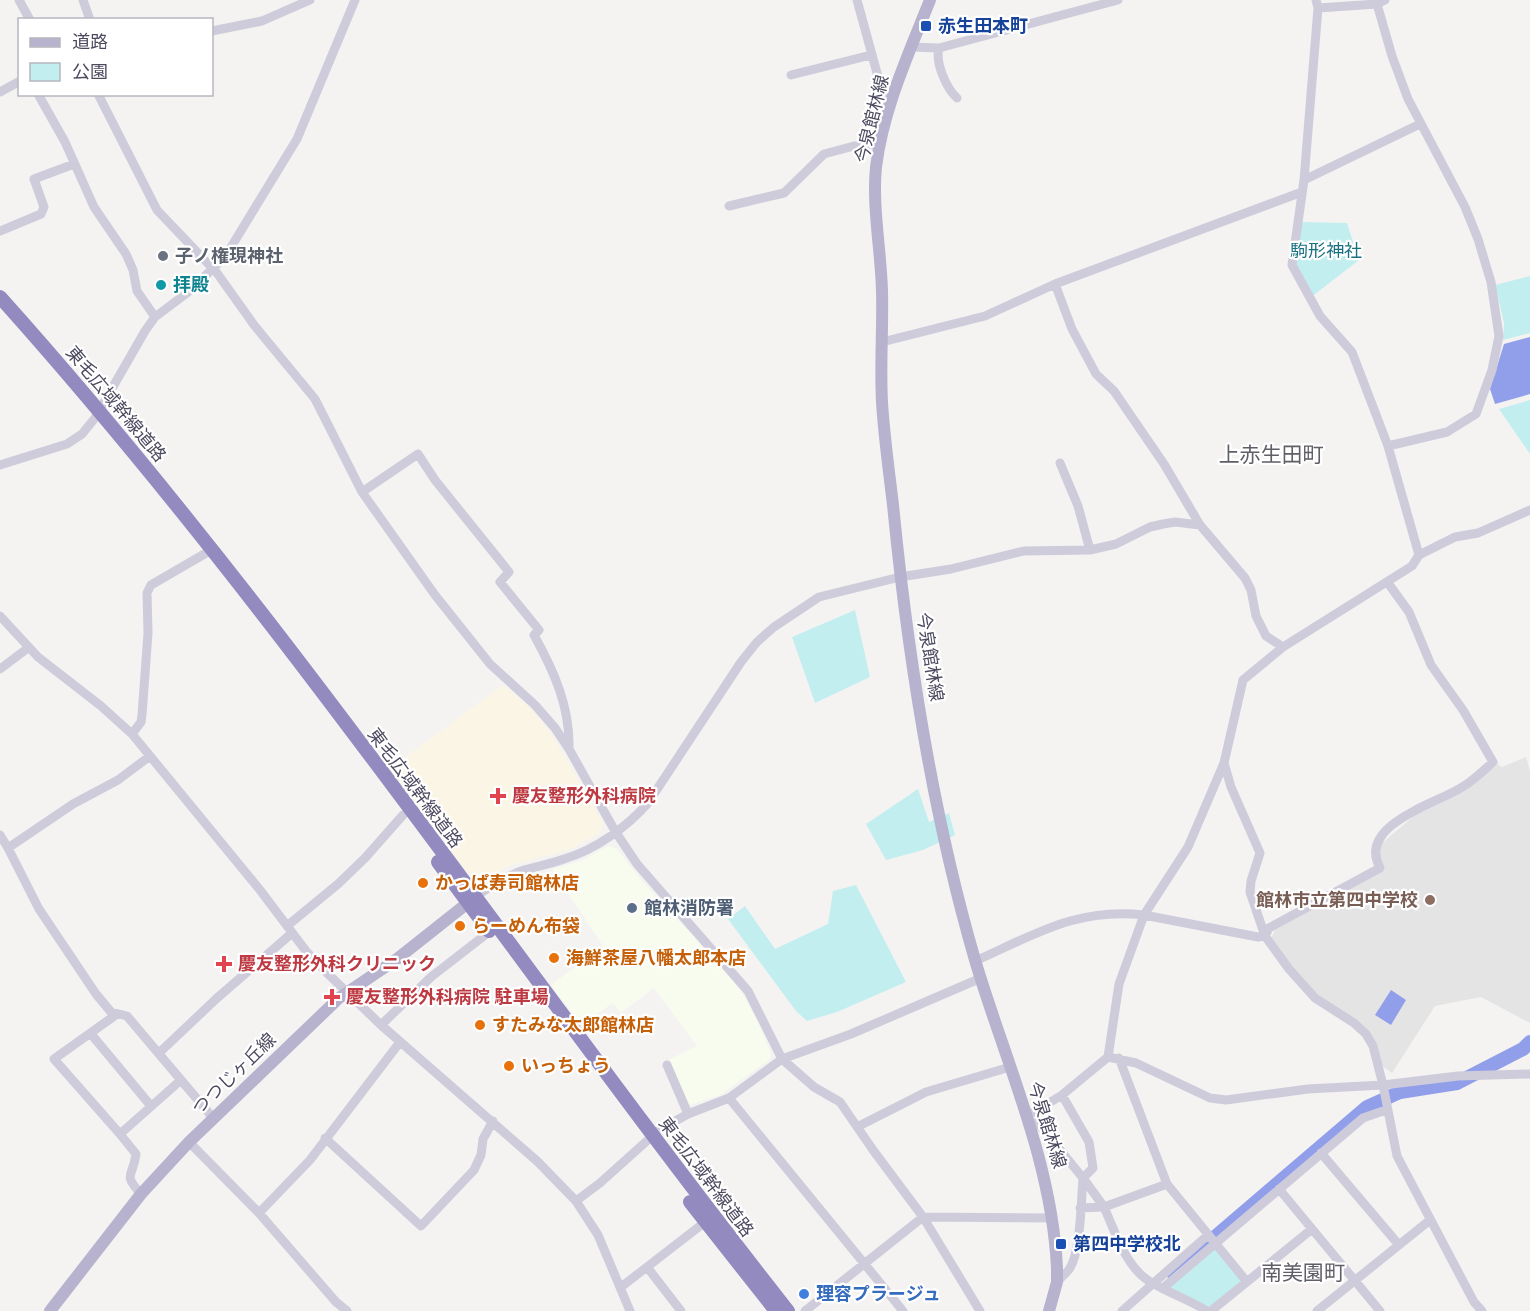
<svg xmlns="http://www.w3.org/2000/svg" width="1530" height="1311" viewBox="0 0 1530 1311" font-family="Karla,'Noto Sans JP',sans-serif">
	<style>
		.commercial { fill: #f7fcee }
		.education { fill: #e5e4e4 }
		.medical { fill: #fbf5e5 }
		.green { fill: #c3eeef }
		.water { fill: #919feb }
		.lines { fill: none; stroke-linecap: round; stroke-linejoin: round }
		.river { stroke: #919feb; stroke-width: 14 }
		.minor { stroke: #ceccdb; stroke-width: 9 }
		.major { stroke: #b7b3cf; stroke-width: 12 }
		.highway { stroke: #938bbf; stroke-width: 14 }
		.transit-dot { fill: #1a4fb4; stroke: #fff; stroke-width: 2 }
		.worship-dot { fill: #6b7280; stroke: #fff; stroke-width: 2 }
		.culture-dot { fill: #0f9aa8; stroke: #fff; stroke-width: 2 }
		.health-dot { fill: #e0444e; stroke: #fff; stroke-width: 2 }
		.food-dot { fill: #e8710a; stroke: #fff; stroke-width: 2 }
		.education-dot { fill: #8d6e63; stroke: #fff; stroke-width: 2 }
		.service-dot { fill: #5c6f8a; stroke: #fff; stroke-width: 2 }
		.shop-dot { fill: #3f7fe0; stroke: #fff; stroke-width: 2 }
		.labels { text-anchor: middle; stroke-width: 4.5; stroke-linejoin: round; paint-order: stroke }
		.transit-label { font-size: 18px; font-weight: bold; fill: #164399; stroke: #fff; text-anchor: start }
		.street-label { font-size: 18px; fill: #4c4a5f; stroke: #fff }
		.park-label { font-size: 18px; fill: #1a7281; stroke: #fff }
		.worship-label { font-size: 18px; font-weight: bold; fill: #5b616d; stroke: #fff; text-anchor: start }
		.culture-label { font-size: 18px; font-weight: bold; fill: #0d838f; stroke: #fff; text-anchor: start }
		.health-label { font-size: 18px; font-weight: bold; fill: #be3a42; stroke: #fff; text-anchor: start }
		.food-label { font-size: 18px; font-weight: bold; fill: #c56008; stroke: #fff; text-anchor: start }
		.education-label { font-size: 18px; font-weight: bold; fill: #785e54; stroke: #fff; text-anchor: end }
		.service-label { font-size: 18px; font-weight: bold; fill: #4e5e75; stroke: #fff; text-anchor: start }
		.shop-label { font-size: 18px; font-weight: bold; fill: #366cbe; stroke: #fff; text-anchor: start }
		.quarter-label { font-size: 21px; fill: #605e67; stroke: #fff }
	</style>
	<rect width="100%" height="100%" fill="#f4f3f2"/>
	<path class="commercial" d="M608 846 617 849 642 881 724 970 742 993 758 1022 771 1054 769 1060 720 1095 690 1105 669 1060 697 1046 654 988 621 1013 613 1003 581 1025 551 985 603 946 552 869 581 861Z"/>
	<path class="education" d="M1526 757 1530 771V1023L1481 997 1435 1006 1392 1073 1381 1065 1376 1047 1303 981 1271 938 1275 930 1385 870 1380 858 1381 844 1414 816 1465 791 1497 764 1502 767Z"/>
	<path class="medical" d="M503 685 527 705 551 733 603 823 600 833 584 842 568 850 511 865 483 879 469 875 389 769Z"/>
	<path class="green" d="M1301 222 1347 223 1359 260 1310 298 1296 264Z
		M1530 276V333L1503 340 1504 323 1495 285Z
		M1530 400V454L1499 409Z
		M855 610 870 677 815 703 792 637Z
		M918 789 929 822 949 813 955 835 923 850 886 860 866 824Z
		M856 885 906 982 837 1012 807 1021 796 1011 728 919 745 906 775 949 828 924 833 891Z
		M1216 1249 1245 1281 1208 1311 1164 1287 1212 1251Z"/>
	<path class="water" d="M1530 337V394L1495 404 1490 389 1504 344Z
		M1391 990 1406 1000 1391 1025 1375 1015Z"/>
	<g class="lines">
		<path class="river" d="M1173 1273 1367 1107 1400 1092 1457 1083 1523 1049 1530 1042"/>
		<path class="minor" d="M19 0 30 20
			M83 0 90 20
			M857 0 888 113
			M1377 4 1392 56 1408 99 1465 207 1478 239 1491 282 1499 336 1492 370 1476 414 1447 432 1388 446
			M1318 8 1377 4 1385 0
			M212 31 262 21 310 0
			M911 47 939 48 1118 0
			M939 48C935 62 946 88 957 98
			M791 75 871 55
			M0 92 20 81
			M38 94 65 142 94 207 126 254 133 270 137 291 155 317
			M98 94 157 210 217 273 254 325 315 399 362 492 435 595 490 664 535 705 555 728 569 749 615 831 637 864 748 991 782 1059 814 1087 840 1102 873 1150 923 1217 980 1311
			M1304 180 1420 124
			M729 206 784 193 824 154 854 146 881 144
			M0 231 41 214 44 207 34 179 74 164
			M1055 284 1072 329 1096 374 1114 391 1164 464 1200 525 1245 578 1251 590 1256 616 1266 636 1283 647
			M882 342 985 316 1055 284 1302 192
			M1060 463 1078 506 1090 550
			M0 465 67 444 82 434 95 418 145 331 155 317 187 293 225 257 297 139 355 0
			M362 492 418 454 435 480 509 572 500 582 539 630 534 635C554 671 570 707 569 748
			M1419 555 1455 537 1478 533 1530 510
			M0 616 38 657 101 706 132 734 260 890 306 951 326 972 381 1025 537 1161 576 1201 598 1235 630 1311
			M0 669 28 648
			M132 734 141 722 142 715 148 633 147 593 151 585 213 549
			M1224 763 1231 787 1260 853 1251 881 1250 892 1265 936 1289 969 1315 998 1354 1023 1366 1034 1373 1046 1383 1085 1458 1076 1530 1074
			M0 835 8 848 39 909 96 994 111 1012 127 1016 214 1119
			M8 848 73 804 118 780 150 756
			M475 897C491 886 506 876 524 870 537 866 551 864 564 859 595 850 627 827 648 803L741 662 757 642 774 627 819 597 900 577 951 569 1024 551 1090 550 1116 544 1150 527 1163 524 1175 522 1200 525
			M287 926 338 884 365 858 403 815
			M975 961C1034 935 1077 907 1144 915L1258 937 1265 936 1269 928 1380 868C1356 824 1439 803 1464 786 1475 779 1484 770 1493 762L1463 710 1431 665 1409 612 1388 583
			M117 1014 54 1059 120 1134 136 1154C133 1178 122 1173 141 1194
			M381 1025 431 977 489 932
			M91 1034 151 1106
			M159 1053 216 999 292 933
			M1108 1057 1119 984 1144 915 1188 847 1224 763 1243 680 1283 647 1412 566 1419 555 1388 446 1352 352 1320 316 1292 265 1304 180 1318 8 1316 0
			M1119 1058 1167 1184 1247 1282
			M667 1065 688 1114
			M1062 1095 1089 1142 1093 1168 1083 1178 1104 1207 1167 1184
			M729 1098 903 1311
			M1026 1117 1062 1095 1108 1057 1136 1063 1210 1098 1226 1100 1308 1089 1383 1085 1397 1156 1474 1302 1482 1311
			M1028 1124 1035 1123 1043 1129 1083 1178C1081 1200 1081 1250 1070 1268 1067 1273 1061 1277 1057 1282
			M857 1127 926 1092 1010 1067
			M120 1134 181 1080
			M325 1138 421 1226 474 1170 481 1155 483 1139 493 1121
			M189 1142 259 1213 336 1302 347 1311
			M1321 1153 1399 1245
			M1279 1189 1380 1311
			M576 1201 600 1183 659 1130 688 1114 729 1098 782 1059 851 1034 981 978
			M1080 1208 1104 1207C1115 1231 1125 1266 1149 1281 1168 1293 1188 1299 1207 1311
			M259 1213 310 1160 400 1042
			M647 1267 709 1219
			M621 1287 647 1267 681 1311
			M1163 1288 1363 1118 1386 1110
			M805 1311 923 1217 1051 1218
			M1122 1311 1208 1235
			M1211 1311 1312 1229
			M1317 1311 1430 1220"/>
		<path class="major" d="M930 0C909 53 883 109 876 167 872 206 881 251 882 291 883 328 880 365 882 402 884 436 889 471 893 505 908 659 932 812 975 960 1005 1061 1052 1161 1057 1268V1282L1049 1311
			M50 1311 141 1194 189 1142 339 998 397 959 474 898"/>
		<path class="highway" d="M0 297C286 616 523 975 788 1311
			M438 862 489 931
			M690 1202 776 1311"/>
	</g>
	<g class="transit-dot">
		<rect x="920" y="20" width="12" height="12" rx="3"/>
		<rect x="1055" y="1238" width="12" height="12" rx="3"/>
	</g>
	<circle class="worship-dot" cx="163" cy="256" r="6"/>
	<circle class="culture-dot" cx="161" cy="285" r="6"/>
	<g class="health-dot">
		<path d="M495 787h6v6h6v6h-6v6h-6v-6h-6v-6h6z"/>
		<path d="M221 955h6v6h6v6h-6v6h-6v-6h-6v-6h6z"/>
		<path d="M329 988h6v6h6v6h-6v6h-6v-6h-6v-6h6z"/>
	</g>
	<g class="food-dot">
		<circle cx="423" cy="883" r="6"/>
		<circle cx="460" cy="926" r="6"/>
		<circle cx="554" cy="958" r="6"/>
		<circle cx="480" cy="1025" r="6"/>
		<circle cx="509" cy="1066" r="6"/>
	</g>
	<circle class="education-dot" cx="1430" cy="900" r="6"/>
	<circle class="service-dot" cx="632" cy="908" r="6"/>
	<circle class="shop-dot" cx="804" cy="1294" r="6"/>
	<g class="labels">
		<g class="transit-label">
			<text x="938" y="32">赤生田本町</text>
			<text x="1073" y="1250">第四中学校北</text>
		</g>
		<g class="street-label">
			<text transform="translate(872 119) rotate(-76)" y="6">今泉館林線</text>
			<text transform="translate(116 404) rotate(50)" y="6">東毛広域幹線道路</text>
			<text transform="translate(930 657) rotate(81)" y="6">今泉館林線</text>
			<text transform="translate(415 788) rotate(53)" y="6">東毛広域幹線道路</text>
			<text transform="translate(234 1074) rotate(-44)" y="6">つつじヶ丘線</text>
			<text transform="translate(1047 1125) rotate(73)" y="6">今泉館林線</text>
			<text transform="translate(706 1177) rotate(53)" y="6">東毛広域幹線道路</text>
		</g>
		<g class="park-label">
			<text x="1326" y="257">駒形神社</text>
		</g>
		<g class="worship-label">
			<text x="175" y="262">子ノ権現神社</text>
		</g>
		<g class="culture-label">
			<text x="173" y="291">拝殿</text>
		</g>
		<g class="health-label">
			<text x="512" y="802">慶友整形外科病院</text>
			<text x="238" y="970">慶友整形外科クリニック</text>
			<text x="346" y="1003">慶友整形外科病院 駐車場</text>
		</g>
		<g class="food-label">
			<text x="435" y="889">かっぱ寿司館林店</text>
			<text x="472" y="932">らーめん布袋</text>
			<text x="566" y="964">海鮮茶屋八幡太郎本店</text>
			<text x="492" y="1031">すたみな太郎館林店</text>
			<text x="521" y="1072">いっちょう</text>
		</g>
		<g class="education-label">
			<text x="1418" y="906">館林市立第四中学校</text>
		</g>
		<g class="service-label">
			<text x="644" y="914">館林消防署</text>
		</g>
		<g class="shop-label">
			<text x="816" y="1300">理容プラージュ</text>
		</g>
		<g class="quarter-label">
			<text x="1271" y="462">上赤生田町</text>
			<text x="1303" y="1280">南美園町</text>
		</g>
	</g>
	<rect x="18" y="18" width="195" height="78" fill="#ffffff" stroke="#b7b7bf" stroke-width="1.5"/>
	<rect x="30" y="38" width="30" height="9" fill="#b7b3cf" stroke="#b7b7bf" stroke-width="1.5"/>
	<text x="72" y="48" font-size="18" fill="#4c4a5f">道路</text>
	<rect x="30" y="63" width="30" height="18" fill="#c3eeef" stroke="#b7b7bf" stroke-width="1.5"/>
	<text x="72" y="78" font-size="18" fill="#4c4a5f">公園</text>
</svg>
